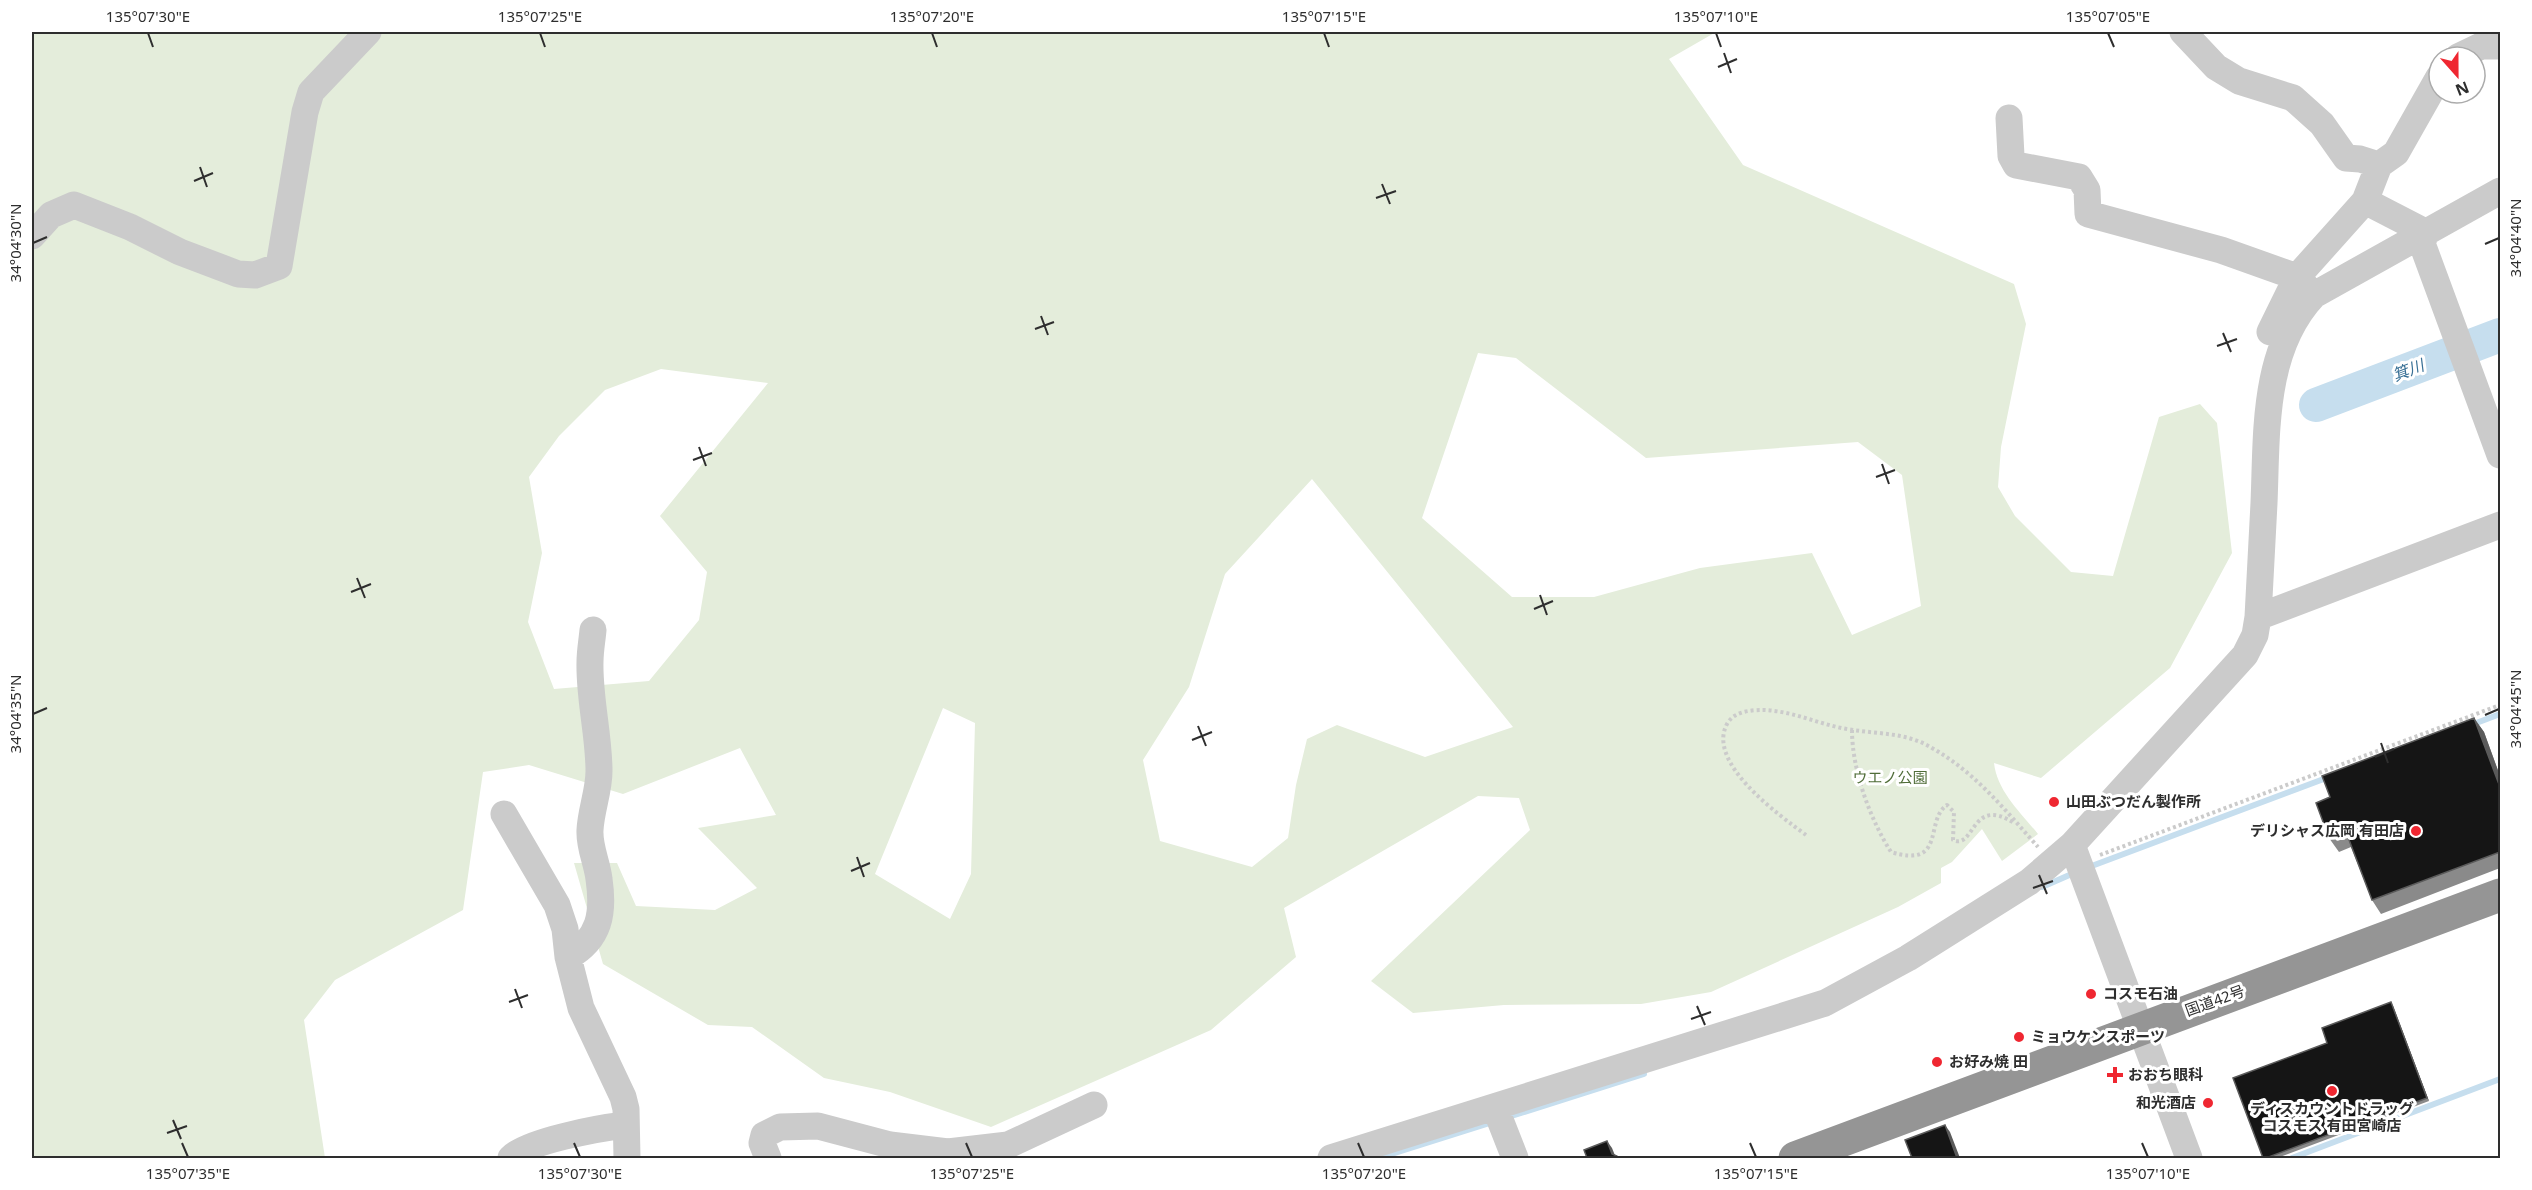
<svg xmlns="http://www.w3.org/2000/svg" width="2532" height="1190" viewBox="0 0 2532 1190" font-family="'Noto Sans','Noto Sans JP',sans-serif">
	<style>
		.green { fill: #e4eddb; fill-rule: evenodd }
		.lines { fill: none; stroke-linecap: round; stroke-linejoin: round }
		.stream { stroke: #c6deee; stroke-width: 6 }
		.river { stroke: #c6deee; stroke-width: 34 }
		.path { stroke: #cbcbcb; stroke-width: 4; stroke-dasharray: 3 3; stroke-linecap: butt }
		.minor { stroke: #cbcbcb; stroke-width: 27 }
		.highway { stroke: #959595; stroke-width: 33 }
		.wall { fill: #8a8a8a }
		.shaded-wall { fill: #5b5b5b }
		.building { fill: #151515; stroke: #5b5b5b; stroke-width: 1.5 }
		.ticks { fill: none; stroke: #2e2e2e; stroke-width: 2 }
		.poi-dot { fill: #ef2731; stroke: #fff; stroke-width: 2 }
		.labels { text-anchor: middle; stroke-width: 6; stroke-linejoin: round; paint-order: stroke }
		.park-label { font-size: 15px; fill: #506d39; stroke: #fff }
		.poi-label { font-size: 15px; font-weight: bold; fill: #2e2e2e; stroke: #fff; text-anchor: start }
		.street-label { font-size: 15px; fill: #2e2e2e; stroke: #fff }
		.water-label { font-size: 16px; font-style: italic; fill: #376f95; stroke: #fff }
		.neatline { fill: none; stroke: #2e2e2e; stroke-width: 2 }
		.ticks-label { font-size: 15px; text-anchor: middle; fill: #2e2e2e }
	</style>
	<rect width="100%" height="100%" fill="#fff"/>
	<path class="green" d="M32 32H1716L1669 59 1743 165 2014 284 2026 324 2001 447 1998 487 2015 516 2071 572 2113 576 2159 417 2200 404 2217 423 2232 553 2170 668 2041 778 1994 763C1997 791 2021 813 2038 834L2002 861 1982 829 1952 862 1941 868V883L1898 907 1711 992 1641 1004 1504 1005 1413 1013 1371 981 1530 830 1519 798 1478 796 1284 908 1296 957 1211 1030 991 1127 890 1092 824 1078 752 1027 708 1025 603 964 574 863H617L636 906 715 910 757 888 698 828 776 815 740 748 623 794 529 765 483 772 463 910 335 980 304 1020 325 1158H32ZM1478 353 1516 358 1646 458 1858 442 1902 475 1921 606 1852 635 1812 553 1700 568 1594 597H1512L1422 518ZM661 369 768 383 660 516 707 572 699 620 649 681 554 689 528 622 542 553 529 477 559 436 605 390ZM1312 479 1513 727 1425 757 1337 725 1307 739 1296 785 1288 838 1252 867 1160 841 1143 760 1189 687 1225 574ZM943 708 975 723 971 874 950 919 875 874Z"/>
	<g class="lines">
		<path class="stream" d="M2471 725 2500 714
			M2089 867 2329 777
			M2042 887 2074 873
			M1505 1118 1644 1074
			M1379 1158 1493 1122
			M2292 1158 2500 1079"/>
		<path class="river" d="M2316 405 2500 335"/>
		<path class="path" d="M1852 730C1852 770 1870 819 1891 852 1947 869 1924 820 1947 805L1954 812 1953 840C1975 850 1971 795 2014 823
			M1806 835C1779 815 1706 763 1727 724 1734 711 1751 710 1763 710 1795 711 1822 726 1853 730 1880 734 1908 733 1932 748 1976 773 2005 810 2038 847
			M2100 855 2500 705"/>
		<path class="minor" d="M2183 32 2216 67 2239 81 2293 98 2322 124 2346 158 2360 159 2379 165 2365 201 2297 277 2270 332
			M2458 57 2481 46H2500
			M2009 118 2011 156 2016 165 2079 177 2087 190 2088 214 2221 250 2297 277 2309 290
			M2379 165 2396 153 2439 77
			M2365 201 2427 233
			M32 236 51 215 74 205 130 227 180 252 238 274 255 275 279 266 305 112 311 92 368 32
			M2420 238 2500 455
			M2258 617 2500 525
			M593 630C592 641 590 651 590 662 589 698 599 735 599 771 599 791 591 810 590 830 589 847 597 862 599 879 604 913 600 939 568 957L581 1008 623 1097 626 1109 627 1158
			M504 814 557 905 565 929 568 957
			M2072 845 2189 1158
			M1495 1107 1515 1158
			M511 1158C527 1141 600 1128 625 1125
			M768 1158 762 1143 764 1135 780 1127 818 1126 890 1145 948 1152 1008 1145 1094 1105
			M1331 1158 1825 1003 1908 958 2029 882 2072 845 2245 655 2255 635 2258 617C2260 579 2262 541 2264 503 2267 433 2262 350 2314 295L2500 191"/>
		<path class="highway" d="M1795 1158 2500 895"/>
	</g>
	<path class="wall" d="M2474 718 2484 732 2500 776V868L2381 914 2372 900 2351 847 2339 852 2329 838 2330 797Z
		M2393 1006 2429 1101 2277 1158H2263L2327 1043Z"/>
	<path class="shaded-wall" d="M2474 718 2484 732 2500 776V787Z
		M2391 1002 2393 1006 2429 1101 2427 1098Z
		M1945 1125 1950 1132 1960 1158H1957Z
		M1607 1141 1612 1148 1616 1158 1612 1154Z"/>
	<path class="building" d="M2474 718 2500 787V852L2372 900 2346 832 2329 838 2316 803 2330 797 2322 776Z
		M2391 1002 2427 1098 2266 1158H2263L2233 1078 2327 1043 2322 1028Z
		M1945 1125 1957 1158H1912L1905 1140Z
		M1607 1141 1612 1154 1617 1156 1618 1158H1587L1584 1150Z"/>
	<path class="ticks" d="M148 33 153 47M540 33 545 47M932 33 937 47M1324 33 1329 47M1716 33 1721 47M2108 33 2114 47M1724 53 1731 73M1718 67 1737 59M200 167 207 187M194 181 213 173M1382 184 1390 204M1376 198 1396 191M33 243 47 237M2485 244 2499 238M1041 316 1048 335M1035 329 1054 322M2223 333 2231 352M2217 346 2237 339M699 447 706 466M693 460 712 453M1882 464 1889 484M1876 477 1895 470M357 578 365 598M351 592 371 584M1540 595 1547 615M1534 609 1553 601M33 714 47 708M2485 715 2499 709M1198 726 1206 746M1192 740 1212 732M2381 743 2388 763M2375 757 2394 749M857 857 864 877M851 871 870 863M2039 875 2047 894M2033 888 2053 881M515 989 522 1008M509 1002 528 995M1697 1006 1705 1025M1691 1019 1711 1012M173 1120 181 1139M167 1133 187 1126M182 1143 188 1157M574 1143 580 1157M966 1143 972 1157M1358 1143 1364 1157M1750 1143 1756 1157M2142 1143 2148 1157"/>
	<g class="poi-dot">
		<circle cx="2054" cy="802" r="6"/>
		<circle cx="2416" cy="831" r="6"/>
		<circle cx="2091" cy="994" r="6"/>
		<circle cx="2019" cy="1037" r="6"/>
		<circle cx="1937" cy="1062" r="6"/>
		<path d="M2112 1066h6v6h6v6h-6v6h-6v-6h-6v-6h6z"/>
		<circle cx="2332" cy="1091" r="6"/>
		<circle cx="2208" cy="1103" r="6"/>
	</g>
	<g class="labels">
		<g class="park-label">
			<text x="1890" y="783">ウエノ公園</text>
		</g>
		<g class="poi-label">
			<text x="2066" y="807">山田ぶつだん製作所</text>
			<text x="2404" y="836" text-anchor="end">デリシャス広岡 有田店</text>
			<text x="2103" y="999">コスモ石油</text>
			<text x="2031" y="1042">ミョウケンスポーツ</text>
			<text x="1949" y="1067">お好み焼 田</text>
			<text x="2128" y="1080">おおち眼科</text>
			<text x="2196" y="1108" text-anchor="end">和光酒店</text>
			<text x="2332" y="1114" text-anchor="middle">ディスカウントドラッグ<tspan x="2332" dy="17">コスモス 有田宮崎店</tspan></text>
		</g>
		<g class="street-label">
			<text transform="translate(2215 1001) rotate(-20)" y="5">国道42号</text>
		</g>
		<g class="water-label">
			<text transform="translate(2408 370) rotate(-21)" y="6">箕川</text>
		</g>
	</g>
	<rect width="2532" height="1190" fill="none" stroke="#ffffff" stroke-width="66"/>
	<g transform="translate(2457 75) rotate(159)"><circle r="28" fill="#ffffff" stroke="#ababab" stroke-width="1.5"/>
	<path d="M0-4.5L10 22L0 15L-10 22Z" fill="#ef2731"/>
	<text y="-9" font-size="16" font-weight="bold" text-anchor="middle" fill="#2e2e2e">N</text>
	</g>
	<rect x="33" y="33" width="2466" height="1124" class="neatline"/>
	<g class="ticks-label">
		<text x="148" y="22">135°07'30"E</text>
		<text x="540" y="22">135°07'25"E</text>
		<text x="932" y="22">135°07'20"E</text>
		<text x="1324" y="22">135°07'15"E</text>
		<text x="1716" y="22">135°07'10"E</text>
		<text x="2108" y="22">135°07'05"E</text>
		<text transform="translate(2516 238) rotate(-90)" y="5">34°04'40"N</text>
		<text transform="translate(16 243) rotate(-90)" y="5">34°04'30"N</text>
		<text transform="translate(2516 709) rotate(-90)" y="5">34°04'45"N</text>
		<text transform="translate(16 714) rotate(-90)" y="5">34°04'35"N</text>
		<text x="188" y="1179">135°07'35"E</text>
		<text x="580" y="1179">135°07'30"E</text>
		<text x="972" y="1179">135°07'25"E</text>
		<text x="1364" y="1179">135°07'20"E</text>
		<text x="1756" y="1179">135°07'15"E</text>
		<text x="2148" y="1179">135°07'10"E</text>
	</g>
</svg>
